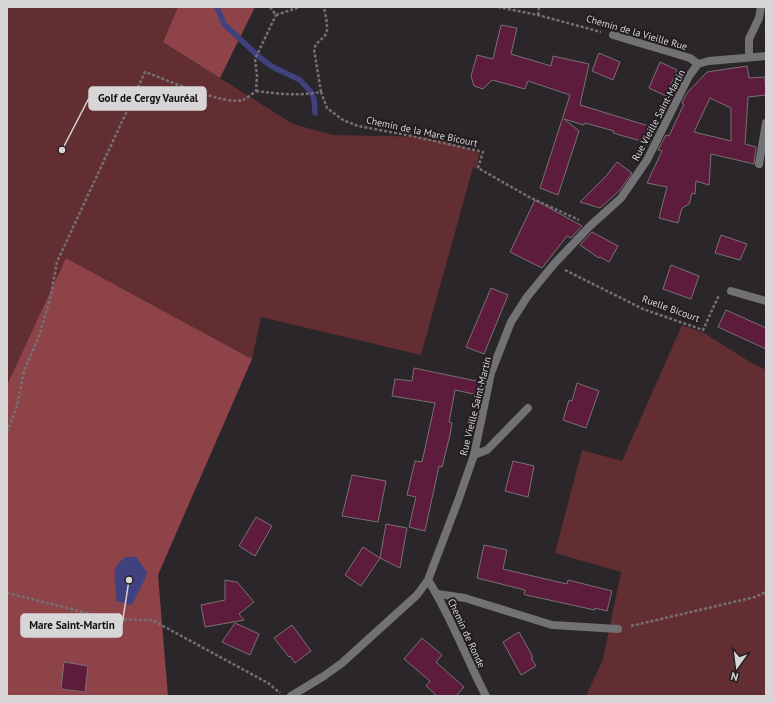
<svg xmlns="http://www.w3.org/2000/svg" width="773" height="703" viewBox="0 0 773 703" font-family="'PT Sans',sans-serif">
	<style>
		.green { fill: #632e32 }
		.forest { fill: #8e4349 }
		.water { fill: #41417f }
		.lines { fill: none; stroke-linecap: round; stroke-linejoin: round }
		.stream { stroke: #41417f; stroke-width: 5.5 }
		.building { fill: #5e1c3d; stroke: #787173; fill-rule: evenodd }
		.path { stroke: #747073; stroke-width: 2.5; stroke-dasharray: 3 2; stroke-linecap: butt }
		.service { stroke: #727173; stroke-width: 8 }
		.minor { stroke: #727173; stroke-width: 8 }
		.labels { text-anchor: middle; stroke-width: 4; stroke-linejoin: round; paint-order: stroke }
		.street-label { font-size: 10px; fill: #d8d5d7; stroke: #211d20 }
		.leader { fill: none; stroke: #d8d5d7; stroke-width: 1.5 }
		.callout-dot { fill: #d8d5d7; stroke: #211d20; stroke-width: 1.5 }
		.callout { fill: #d8d5d7; stroke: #d8d5d7; stroke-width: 1.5 }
		.callout-label { font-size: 11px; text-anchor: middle; font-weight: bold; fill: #111 }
	</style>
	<rect width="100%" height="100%" fill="#2a262a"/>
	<path class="green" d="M7 7H178L163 42 293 124 333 135 436 137 479 153 477 168 473 167 421 355 261 317 252 359 66 258 7 385Z
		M682 325 704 333 750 362 766 370V696H586L603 659 621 572 555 553 582 450 622 461Z"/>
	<path class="forest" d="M178 7H255L220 78 163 42Z
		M66 258 252 359 158 575 168 696H7V385Z"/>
	<path class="water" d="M126 557H136L147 572 145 579 132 605 116 601C119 585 106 569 126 557Z"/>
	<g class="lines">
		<path class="stream" d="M217 7 224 24 257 55 271 66 300 80 311 92 314 99 315 113"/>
	</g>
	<path class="building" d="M501 25 517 28 511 54 551 66 553 56 589 64 580 105 652 127 649 133 653 128 656 130 648 145 640 142 641 141 613 133 614 131 585 123 584 125 564 119 579 131 558 195 540 188 570 95 528 81 525 89 492 80 483 89 474 86 471 76 477 55 493 59Z
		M599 53 620 62 613 80 592 71Z
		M660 62 677 70 666 96 649 88Z
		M747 66 749 78 765 77 766 95 748 97 745 144 756 147 754 164 711 154 709 185 696 181 695 194 692 193 689 204 682 208 678 223 659 218 667 187 647 183 662 151 658 150 666 135 669 136 684 104 682 103 687 93 707 72ZM710 98 731 108V141L694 132Z
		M617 162 632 173 620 190 600 208 580 202 607 175Z
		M535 200 582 226 571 238 567 236 542 268 510 252Z
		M592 232 618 246 609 262 600 257 599 258 580 245Z
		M721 235 747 244 740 260 715 253Z
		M671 265 699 276 691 299 663 289Z
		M491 288 508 295 484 354 466 347Z
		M726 310 766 328V349L718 327Z
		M414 368 481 382 478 395 455 390 449 422 452 423 450 435 442 467 439 466 425 531 409 527 416 497 407 495 415 461 422 462 435 403 392 396 395 379 412 381Z
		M577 383 599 391 586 428 563 420 569 400 572 401Z
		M513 461 534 466 528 497 505 491Z
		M352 475 386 481 378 522 342 516Z
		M256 517 272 526 255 556 239 546Z
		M386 524 407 528 400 568 380 558Z
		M484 545 507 550 503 569 567 584 568 580 612 591 607 611 595 608V610L526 595 524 594 525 590 477 578Z
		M363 547 380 558 361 586 345 575Z
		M225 580 237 582 254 602 239 614 244 620 205 627 201 605 225 600Z
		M235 623 259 634 250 655 222 642Z
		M292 625 311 651 295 663 290 656 289 657 274 638Z
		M519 632 533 657 531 658 536 666 521 675 503 642Z
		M422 638 442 655 436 662 464 687 456 696H437L426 686 430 681 404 659Z
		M64 662 88 666 85 692 61 689Z"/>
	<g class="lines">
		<path class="path" d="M270 7 276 15
			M498 7 538 15 601 32
			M276 15 300 7
			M538 15 539 7
			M256 91C280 94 298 96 321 92L327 108 343 120 358 126 412 136 483 152 478 168 529 197 579 220
			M321 92 314 49C317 41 322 40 326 34 329 27 325 14 324 7
			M565 270 643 309 703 330 719 295
			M7 432 17 406 24 371 39 336 50 299 57 262 145 72C165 79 225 106 243 100 247 98 252 94 256 91L257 76 255 59 276 15
			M7 593 111 619 152 620 268 683 280 693
			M631 626 755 597 766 592"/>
		<path class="service" d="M749 57V39L759 18 761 7
			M759 164 766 123
			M731 291 766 301
			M474 455 487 450 528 408
			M438 594 465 598 552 625 618 629"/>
		<path class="minor" d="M613 35 690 58 698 64
			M428 580C451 616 466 658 486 696
			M291 696 324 676 342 663 417 595 428 580 458 501 474 455 491 373 511 322 527 297 554 264 590 226 621 198 647 160 689 76 698 64 709 61 766 56"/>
	</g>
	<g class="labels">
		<g class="street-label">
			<text transform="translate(637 32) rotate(16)" y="4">Chemin de la Vieille Rue</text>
			<text transform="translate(658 115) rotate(-62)" y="4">Rue Vieille Saint-Martin</text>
			<text transform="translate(422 131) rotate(12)" y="4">Chemin de la Mare Bicourt</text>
			<text transform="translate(671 308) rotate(20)" y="4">Ruelle Bicourt</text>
			<text transform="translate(475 406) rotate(-76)" y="4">Rue Vieille Saint-Martin</text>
			<text transform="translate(467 633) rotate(65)" y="4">Chemin de Ronde</text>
		</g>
	</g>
	<path class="leader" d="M62 150L89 98M129 580L122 625"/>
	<g class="callout-dot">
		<circle cx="62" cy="150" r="4"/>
		<circle cx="129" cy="580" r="4"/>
	</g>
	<g class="callout">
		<rect x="89" y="87" width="117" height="23" rx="4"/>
		<rect x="21" y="614" width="101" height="23" rx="4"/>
	</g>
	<g class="callout-label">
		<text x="148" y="102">Golf de Cergy Vauréal</text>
		<text x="72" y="629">Mare Saint-Martin</text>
	</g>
	<rect width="773" height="703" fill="none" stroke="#d8d5d7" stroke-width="16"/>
	<g transform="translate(737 667) rotate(194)" stroke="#211d20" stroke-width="3" paint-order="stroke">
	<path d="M0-3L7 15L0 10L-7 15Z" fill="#d8d5d7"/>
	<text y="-6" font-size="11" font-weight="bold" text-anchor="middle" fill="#d8d5d7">N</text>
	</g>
</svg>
